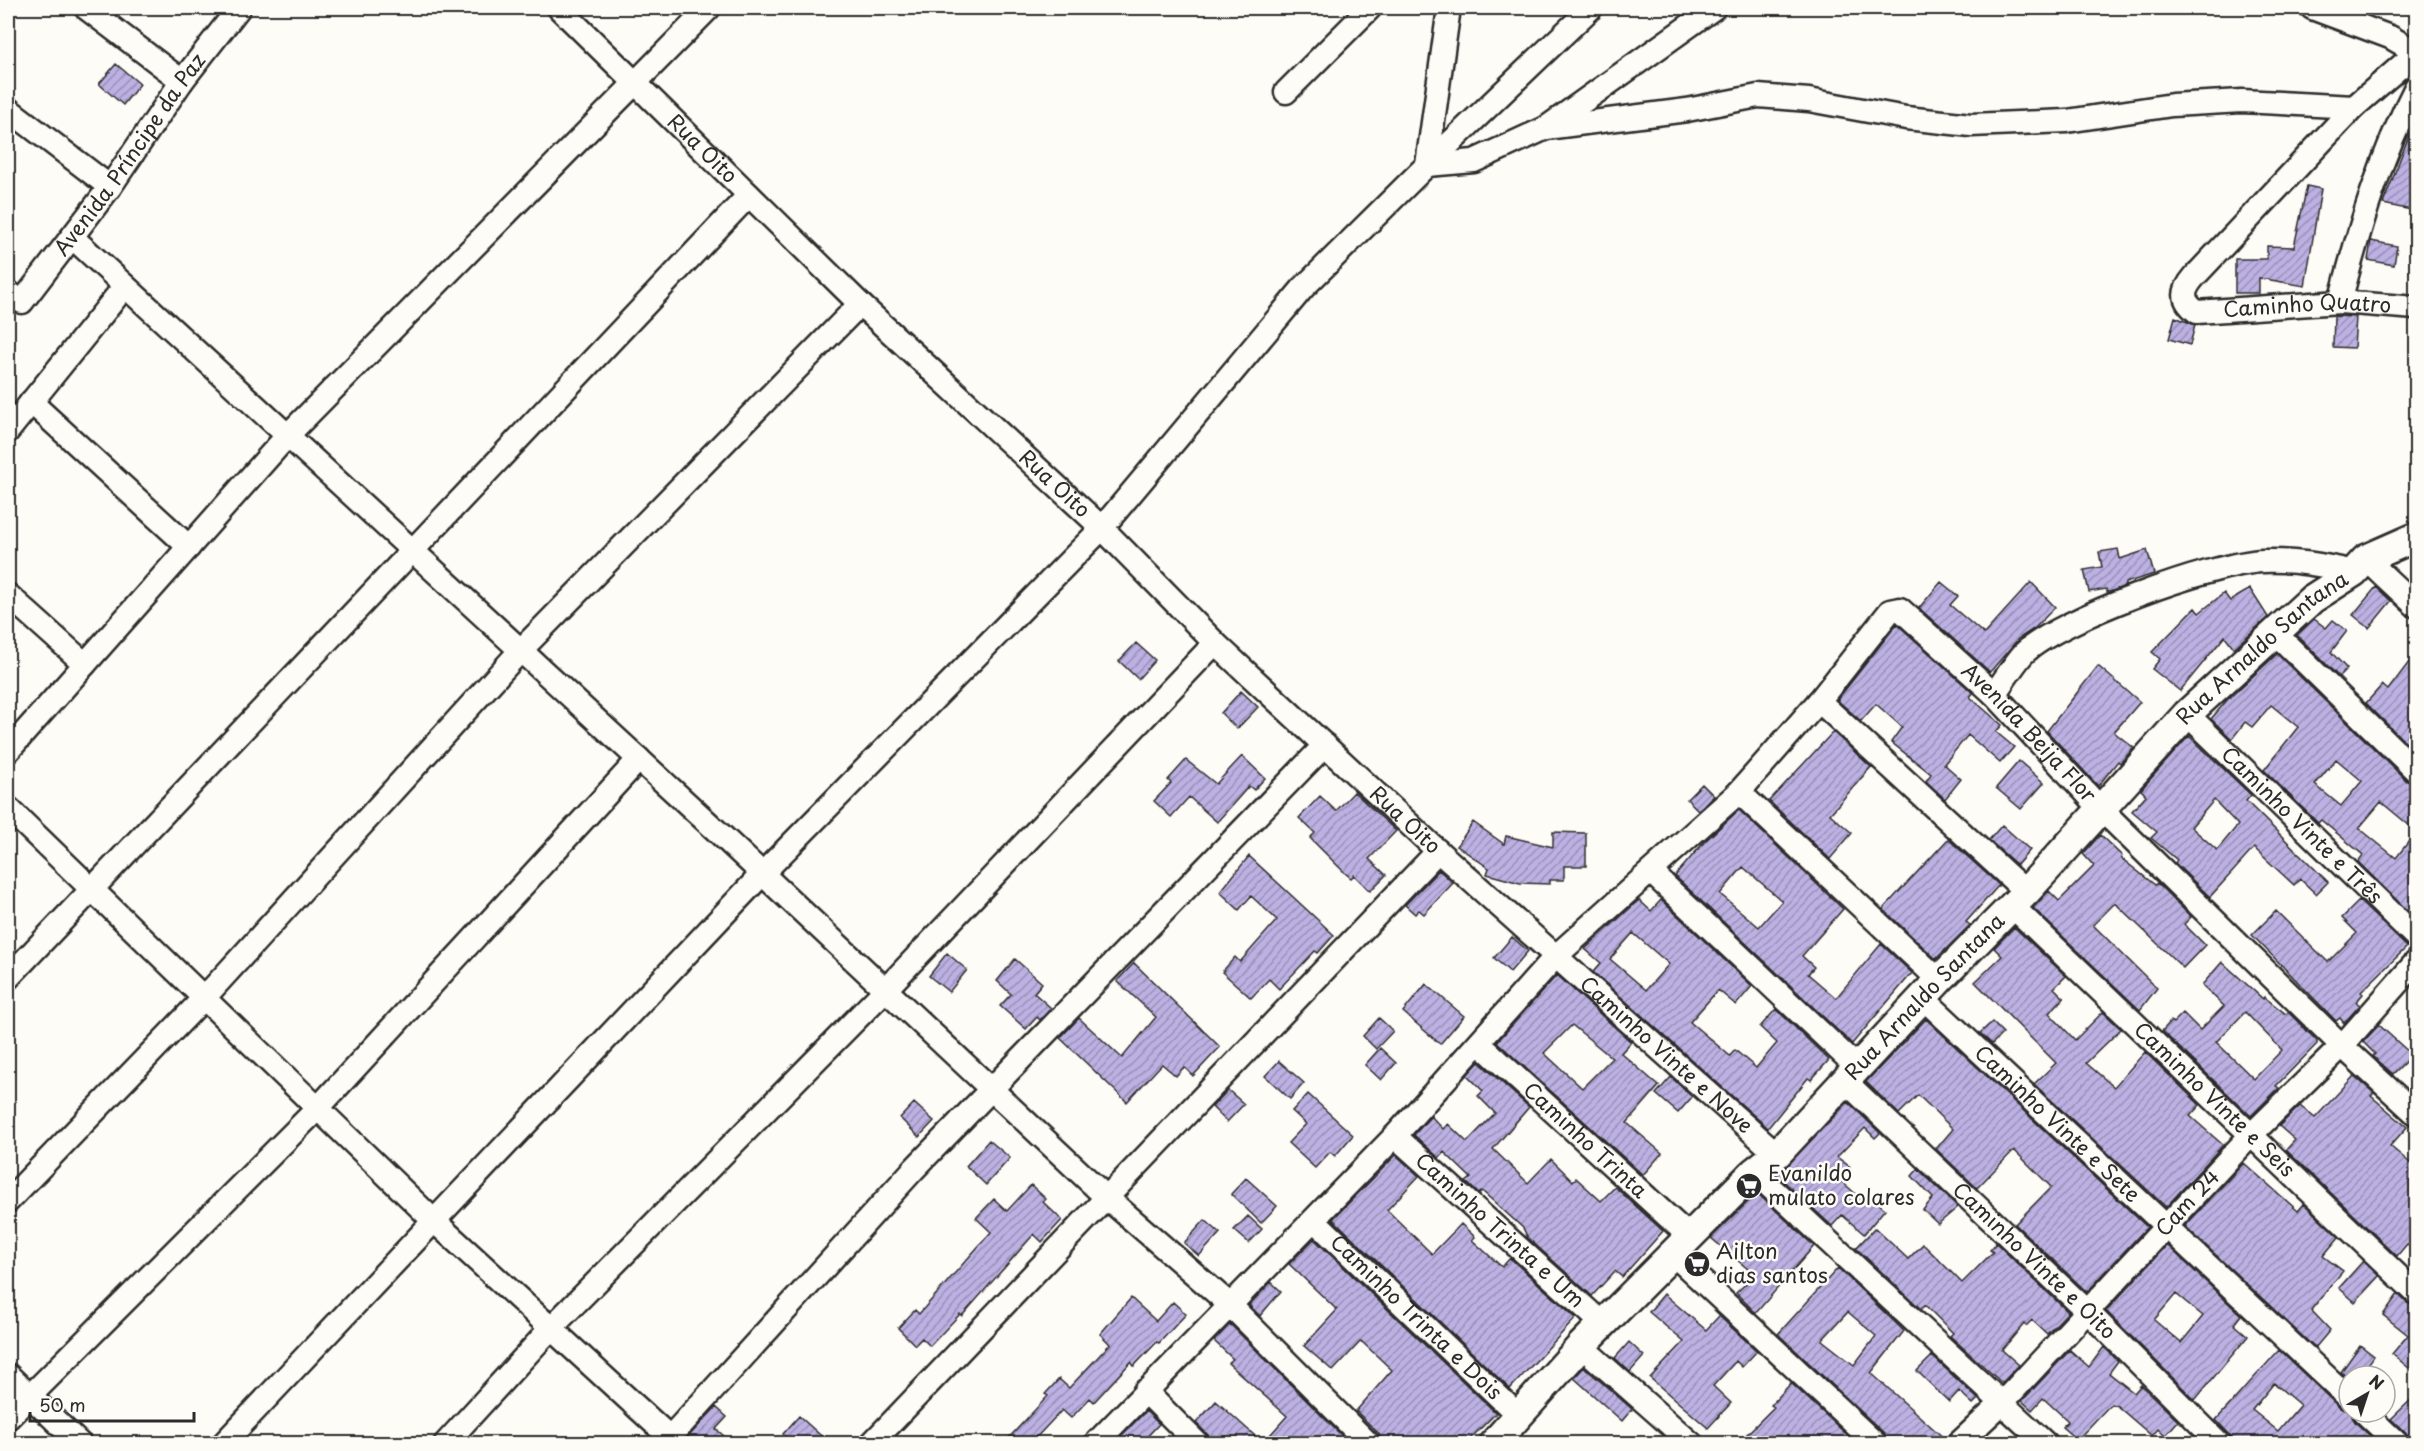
<svg xmlns="http://www.w3.org/2000/svg" width="2424" height="1451" viewBox="0 0 2424 1451" font-family="'Playpen Sans',sans-serif">
	<style>
		.building { fill: url(#building-hatch); stroke: #2b2b2b; stroke-width: 1.5; fill-rule: evenodd }
		.lines { fill: none; stroke-linecap: round; stroke-linejoin: round }
		.minor-casing { stroke: #2b2b2b; stroke-width: 27 }
		.tertiary-casing { stroke: #2b2b2b; stroke-width: 33 }
		.minor { stroke: #fdfcf7; stroke-width: 22 }
		.tertiary { stroke: #fdfcf7; stroke-width: 28 }
		.labels { text-anchor: middle; stroke-width: 5; stroke-linejoin: round; paint-order: stroke }
		.street-label { font-size: 21px; fill: #2b2b2b; stroke: #fdfcf7 }
		.poi-label { font-size: 21px; fill: #2b2b2b; stroke: #fdfcf7; text-anchor: start }
	</style>
	<defs>
		<pattern id="building-hatch" width="6" height="6" patternUnits="userSpaceOnUse" patternTransform="scale(1.5)"><rect width="6" height="6" fill="#bcb1e2"/><path d="M-1 1l2-2M0 6l6-6M5 7l2-2" fill="none" stroke="#9990b7"/></pattern>
	</defs>
	<rect width="100%" height="100%" fill="#fdfcf7"/>
	<filter id="ink" filterUnits="userSpaceOnUse"><feTurbulence type="fractalNoise" baseFrequency=".0167" numOctaves="2"/><feDisplacementMap in="SourceGraphic" scale="12" xChannelSelector="R" yChannelSelector="G"/><feConvolveMatrix kernelMatrix="1 2 1 2 8 2 1 2 1" color-interpolation-filters="sRGB"/></filter>
	<g filter="url(#ink)">
		<path class="building" d="M116 64 140 84 123 105 99 84Z
			M2410 133 2416 134V211L2383 204Z
			M2307 186 2321 189 2305 286 2259 278V293H2235V259H2267V246L2294 247Z
			M2371 241 2397 246 2394 265 2368 260Z
			M2334 316 2356 317 2354 348 2333 347Z
			M2175 317 2195 325 2190 345 2169 339Z
			M2118 549 2120 559 2147 550 2154 574 2125 583V586L2110 592H2107L2106 589 2089 592 2084 570 2102 567 2099 552Z
			M1941 582 1958 596 1950 605 1984 634 2031 582 2055 607 2035 628 2018 639 1990 672 1919 608Z
			M2376 587 2391 601 2369 628 2353 615Z
			M2250 589 2268 617 2234 648 2225 636 2180 691 2152 669 2160 659 2152 652 2195 608 2199 613 2224 593 2230 601Z
			M2314 619 2326 628 2333 620 2347 631 2331 652 2347 669 2339 677 2297 635Z
			M1897 624 1973 693 1970 697 2002 725 1996 732 2014 747 2000 763 1968 735 1944 764 1961 779 1945 799 1926 781 1931 774 1891 742 1902 727 1876 704 1861 721 1837 700Z
			M1136 643 1155 660 1138 679 1119 661Z
			M2416 653V753L2366 703 2382 685 2388 690Z
			M2277 654 2407 781 2416 784V831L2381 802 2359 828 2396 858 2416 832V919L2358 862 2363 855 2321 820 2318 823 2264 770 2298 727 2271 705 2252 727 2245 722 2232 739 2211 719 2228 699ZM2336 759 2362 781 2341 806 2315 785Z
			M2098 666 2140 702 2114 732 2134 748 2120 763 2118 761 2098 786 2047 731Z
			M1241 691 1258 707 1237 729 1221 713Z
			M1833 732 1871 767 1830 814 1852 833 1830 859 1769 801Z
			M2189 736 2251 795 2246 801 2328 882 2316 894 2300 879 2294 885 2254 848 2210 897 2175 863 2177 860 2151 838 2157 832 2132 811 2146 795 2141 790 2145 785ZM2214 800 2238 825 2217 850 2191 827Z
			M1242 756 1265 778 1254 790 1249 786 1217 822 1189 797 1171 817 1154 801 1171 783 1168 780 1186 760 1216 784Z
			M2019 761 2044 783 2021 809 1996 788Z
			M1702 784 1714 796 1698 810 1687 799Z
			M1354 792 1396 831 1369 859 1386 875 1370 891 1354 875 1351 878 1345 873 1310 838 1315 833 1299 818 1320 796 1336 811Z
			M1739 810 1843 909 1802 956 1814 967 1808 974 1836 998 1881 944 1912 973 1852 1044 1675 876 1705 841ZM1743 867 1782 901 1759 927 1720 894Z
			M1473 822 1504 844 1506 836 1553 847V832L1586 833V866H1564V880H1550V884L1520 883 1487 874 1489 868 1457 846Z
			M2002 825 2030 850 2017 865 1989 840Z
			M2100 835 2122 856 2121 858 2155 885 2157 883 2191 917 2184 924 2205 945 2183 968 2115 903 2093 925 2157 988 2140 1010 2033 908 2049 891 2059 901 2094 866 2083 854Z
			M1948 839 1999 885 1966 922 1970 925 1936 959 1883 909Z
			M1249 856 1334 935 1318 953 1315 951 1279 989 1269 979 1251 998 1222 972 1235 957 1240 962 1277 920 1251 896 1239 910 1220 892Z
			M1439 870 1453 883 1424 914 1419 910 1415 914 1405 905Z
			M1639 900 1651 911 1661 900 1752 986 1736 1005 1718 990 1690 1022 1730 1056 1735 1050 1756 1068 1777 1043 1760 1027 1776 1009 1829 1060 1811 1080 1808 1078 1768 1128 1593 972 1601 963 1585 949ZM1633 933 1669 964 1646 990 1610 959Z
			M2359 901 2407 947 2361 992 2363 994 2356 1002 2360 1005 2344 1023 2340 1018 2336 1021 2252 935 2276 911 2328 962 2357 933 2342 918Z
			M2014 927 2066 976 2054 988 2064 998 2049 1013 2075 1040 2103 1012 2121 1029 2086 1063 2114 1087 2145 1052 2200 1105 2190 1116 2223 1145 2166 1207 2034 1084 2056 1063 1975 982 2002 956 1994 948Z
			M1512 937 1528 951 1510 972 1494 958Z
			M947 953 967 970 949 992 929 976Z
			M1015 959 1042 983 1034 993 1051 1008 1040 1020 1037 1017 1026 1029 1000 1006 1011 994 997 981Z
			M2222 962 2263 999 2264 997 2286 1014 2288 1012 2317 1041V1044L2276 1086 2279 1088 2251 1116 2162 1031 2171 1021 2173 1023 2183 1013 2200 1030 2224 1006 2202 985ZM2245 1012 2282 1050 2254 1079 2216 1042Z
			M1134 963 1220 1047 1193 1076 1184 1067 1176 1076 1162 1064 1127 1102 1060 1038 1079 1018 1122 1058 1156 1017 1117 981Z
			M1557 975 1631 1042 1621 1053 1659 1086 1627 1123 1662 1153 1643 1175 1497 1042ZM1572 1025 1612 1058 1582 1088 1544 1053Z
			M1426 984 1464 1016 1440 1044 1403 1012Z
			M1379 1018 1393 1031 1376 1049 1363 1036Z
			M1926 1019 2147 1227 2087 1292 2015 1224 2051 1187 2014 1150 1977 1188 1936 1149 1953 1129 1918 1095 1899 1114 1866 1082Z
			M1992 1022 2003 1033 1992 1044 1980 1033Z
			M2379 1025 2412 1055 2393 1074 2373 1056 2375 1054 2363 1042Z
			M1380 1048 1396 1063 1381 1080 1365 1065Z
			M1279 1061 1304 1083 1290 1099 1265 1076Z
			M1479 1062 1529 1107 1493 1149 1528 1183 1551 1159 1573 1181 1576 1178 1601 1201 1615 1187 1663 1231 1622 1277 1615 1271 1592 1296 1528 1238 1523 1228 1482 1191 1479 1194 1466 1182 1471 1178 1444 1152 1439 1158 1414 1135 1431 1116 1443 1129 1448 1124 1467 1142 1495 1113 1478 1096 1483 1091 1467 1075Z
			M2354 1076 2374 1093 2371 1096 2407 1127 2390 1146 2416 1168V1251L2407 1244 2397 1256 2286 1150 2295 1140 2279 1126 2300 1106 2315 1118Z
			M1671 1077 1692 1097 1678 1113 1656 1094Z
			M1228 1090 1244 1104 1227 1122 1212 1107Z
			M1308 1094 1353 1135 1335 1156 1330 1152 1315 1168 1288 1143 1306 1124 1292 1111Z
			M1848 1102 1880 1133 1875 1138 1865 1128 1837 1157 1850 1167 1840 1180 1866 1203 1871 1197 1885 1209 1864 1234 1842 1215 1832 1226 1777 1175Z
			M914 1103 934 1121 919 1137 900 1118Z
			M989 1140 1010 1158 986 1185 966 1166Z
			M1396 1155 1419 1176 1387 1210 1432 1254 1461 1224 1475 1237 1472 1240 1502 1267 1510 1258 1576 1318 1510 1389 1333 1219Z
			M2244 1163 2298 1211 2304 1204 2339 1237 2323 1256 2343 1271 2311 1310 2330 1330 2315 1348 2185 1226Z
			M1918 1169 1958 1207 1938 1224 1923 1210 1933 1198 1912 1176Z
			M1246 1178 1277 1206 1261 1223 1231 1194Z
			M1031 1185 1046 1199 1043 1202 1062 1220 1042 1242 1034 1234 962 1316 960 1314 930 1346 922 1338 915 1345 898 1328 915 1310 919 1314 991 1232 976 1218 994 1199 1007 1211Z
			M1757 1193 1814 1246 1756 1313 1736 1293 1755 1275 1711 1238Z
			M1248 1216 1262 1229 1249 1243 1234 1230Z
			M1205 1220 1220 1233 1199 1256 1184 1243Z
			M1875 1228 1908 1259 1923 1244 1962 1283 1993 1252 1990 1250 1996 1243 2068 1312 2047 1334 2032 1320 2026 1326 2024 1324 2002 1350 2019 1365 2002 1383 1950 1336 1953 1333 1925 1305 1921 1309 1856 1248Z
			M1314 1239 1496 1413 1466 1443H1382L1379 1434 1356 1411 1392 1370 1361 1341 1333 1371 1304 1346 1337 1310 1289 1264Z
			M2167 1245 2241 1315 2234 1324 2248 1336 2195 1400 2106 1311ZM2176 1294 2203 1316 2181 1343 2154 1320Z
			M2363 1261 2379 1276 2355 1302 2339 1288Z
			M1838 1268 1904 1331 1871 1373 1945 1439V1443H1889L1885 1434 1778 1334ZM1848 1312 1876 1336 1854 1365 1822 1340Z
			M1271 1282 1281 1291 1260 1316 1249 1305Z
			M1664 1294 1706 1330 1719 1316 1757 1351 1742 1367 1736 1361 1713 1386 1731 1403 1708 1428 1650 1378 1684 1342 1649 1312Z
			M2398 1294 2407 1303 2416 1306V1374L2392 1354 2408 1335 2383 1315Z
			M1131 1298 1156 1321 1173 1302 1186 1314 1159 1343 1157 1342 1134 1366 1131 1362 1094 1402 1090 1398 1071 1418 1062 1410 1031 1443H1004L1048 1396 1045 1394 1059 1379 1069 1388 1110 1344 1100 1334Z
			M1230 1324 1349 1443H1211L1208 1435 1196 1423 1216 1401 1263 1443 1287 1416 1228 1363 1233 1359 1214 1341Z
			M1629 1342 1644 1356 1630 1372 1615 1358Z
			M2360 1345 2374 1356 2360 1376H2349V1379L2341 1372Z
			M2104 1347 2118 1361 2109 1373 2134 1393 2141 1385 2178 1421 2165 1436 2158 1429 2152 1436 2117 1406 2111 1404 2077 1440 2062 1427 2068 1421 2043 1398 2032 1410 2022 1401 2070 1350 2089 1367Z
			M2279 1350 2340 1408 2351 1412 2355 1422 2378 1443H2233L2230 1435 2216 1420ZM2274 1383 2300 1405 2278 1431 2252 1410Z
			M1932 1356 1978 1399 1973 1404 1959 1391 1949 1402 1917 1371Z
			M1584 1367 1632 1409 1622 1421 1574 1378Z
			M1791 1383 1856 1443H1738L1774 1407 1771 1405Z
			M2416 1395V1425L2408 1435 2391 1419Z
			M716 1407 727 1417 716 1429 732 1443H692L688 1437Z
			M1146 1411 1159 1424 1141 1443H1114Z
			M799 1416 829 1443H793L783 1434Z"/>
		<g class="lines">
			<defs>
				<g id="minor">
					<path d="M86 8 182 81"/>
					<path id="s1" d="M559 8 860 304 1102 528 1215 643 1438 851 1777 1154"/>
					<path d="M2312 8 2390 37 2416 52"/>
					<path id="s2" d="M2416 53 2354 107 2195 276C2182 291 2181 300 2197 312L2340 302 2416 308"/>
					<path d="M1286 92 1370 8"/>
					<path d="M8 109 110 187"/>
					<path d="M1546 128 1687 110 1758 96 1809 100 1906 118 1971 125 2067 121 2172 105 2242 101 2354 107"/>
					<path d="M1427 165 1474 161 1546 128 1714 8"/>
					<path d="M1427 165 1591 8"/>
					<path d="M72 237 719 833 1106 1197 1229 1304 1369 1444"/>
					<path id="s3" d="M8 292 22 302 110 187 182 81 239 8"/>
					<path d="M2340 302C2359 228 2381 155 2416 87"/>
					<path d="M31 402 189 547"/>
					<path d="M8 431 125 286"/>
					<path d="M2366 559 2416 606"/>
					<path d="M8 595 85 664"/>
					<path d="M2274 632 2416 771"/>
					<path d="M1994 694C2004 681 2013 665 2024 653 2059 619 2213 563 2263 561 2295 560 2323 565 2354 572"/>
					<path d="M1819 701 2026 892"/>
					<path id="s4" d="M2187 714 2416 937"/>
					<path d="M8 751 287 436 709 8"/>
					<path d="M1739 792 1939 980"/>
					<path d="M8 808 433 1220 677 1444"/>
					<path d="M1651 872 1858 1068"/>
					<path id="s5" d="M2012 906 2416 1293"/>
					<path d="M8 978 749 195"/>
					<path id="s6" d="M1923 998 2349 1398"/>
					<path id="s7" d="M1479 1043 1691 1238"/>
					<path id="s8" d="M1845 1081 2087 1311 2220 1444"/>
					<path id="s9" d="M1395 1136 1603 1324"/>
					<path d="M1754 1172 2046 1444"/>
					<path d="M8 1201 204 998 521 650 860 304"/>
					<path id="s10" d="M1314 1220 1518 1415"/>
					<path d="M1674 1255 1876 1444"/>
					<path d="M1581 1346 1692 1444"/>
					<path d="M8 1375 80 1444"/>
					<path d="M1145 1391 1198 1444"/>
					<path d="M2364 1412 2398 1444"/>
					<path d="M8 1418 318 1108 639 759"/>
					<path d="M223 1444 762 874 1102 528 1303 288 1427 165 1449 8"/>
					<path d="M445 1444 551 1328 885 990 1215 643"/>
					<path d="M664 1444 914 1169 1325 745"/>
					<path d="M871 1444 1438 851"/>
					<path id="s11" d="M1095 1444 1395 1136 1556 956 1739 792 1819 701 1890 611 1900 609 1994 694 2102 810 2342 1046 2416 1114"/>
					<path id="s12" d="M1958 1444 2002 1403 2251 1135 2342 1046 2416 962"/>
				</g>
				<g id="tertiary">
					<path id="s13" d="M1493 1444 1581 1346 1754 1172 1777 1154 1939 980 2026 892 2187 714 2312 599 2354 572 2366 559 2416 537"/>
				</g>
			</defs>
			<use href="#minor" class="minor-casing"/>
			<use href="#tertiary" class="tertiary-casing"/>
			<use href="#minor" class="minor"/>
			<use href="#tertiary" class="tertiary"/>
		</g>
	</g>
	<defs>
		<symbol id="supermarket-disc" viewBox="-11 -11 22 22"><circle r="9.5" fill="#2b2b2b" stroke="#fdfcf7"/><path d="M-6-5.5h2.5l.6 2H6L4.5 2H-2.5L-4.4-4H-6ZM-1.5 3.2a1.3 1.3 0 1 0 .1 0ZM3 3.2a1.3 1.3 0 1 0 .1 0Z" fill="#fff"/></symbol>
	</defs>
	<g fill-rule="evenodd">
		<use href="#supermarket-disc" x="1734" y="1171" width="30" height="30"/>
		<use href="#supermarket-disc" x="1682" y="1249" width="30" height="30"/>
	</g>
	<g class="labels">
		<g class="street-label">
			<text dy="7" stroke="none"><textPath href="#s1" startOffset="201">Rua Oito</textPath></text>
			<text dy="7" stroke="none"><textPath href="#s3" startOffset="200">Avenida Príncipe da Paz</textPath></text>
			<text dy="7" stroke="none"><textPath href="#s2" startOffset="468">Caminho Quatro</textPath></text>
			<text dy="7" stroke="none"><textPath href="#s1" startOffset="687">Rua Oito</textPath></text>
			<text dy="7" stroke="none"><textPath href="#s13" startOffset="1108">Rua Arnaldo Santana</textPath></text>
			<text dy="7" stroke="none"><textPath href="#s11" startOffset="1342">Avenida Beija Flor</textPath></text>
			<text dy="7" stroke="none"><textPath href="#s1" startOffset="1173">Rua Oito</textPath></text>
			<text dy="7" stroke="none"><textPath href="#s4" startOffset="160">Caminho Vinte e Três</textPath></text>
			<text dy="7" stroke="none"><textPath href="#s13" startOffset="622">Rua Arnaldo Santana</textPath></text>
			<text dy="7" stroke="none"><textPath href="#s1" startOffset="1524">Caminho Vinte e Nove</textPath></text>
			<text dy="7" stroke="none"><textPath href="#s5" startOffset="280">Caminho Vinte e Seis</textPath></text>
			<text dy="7" stroke="none"><textPath href="#s6" startOffset="184">Caminho Vinte e Sete</textPath></text>
			<text dy="7" stroke="none"><textPath href="#s7" startOffset="144">Caminho Trinta</textPath></text>
			<text dy="7" stroke="none"><textPath href="#s12" startOffset="333">Cam 24</textPath></text>
			<text dy="7" stroke="none"><textPath href="#s9" startOffset="141">Caminho Trinta e Um</textPath></text>
			<text dy="7" stroke="none"><textPath href="#s8" startOffset="261">Caminho Vinte e Oito</textPath></text>
			<text dy="7" stroke="none"><textPath href="#s10" startOffset="141">Caminho Trinta e Dois</textPath></text>
		</g>
		<g class="poi-label">
			<text x="1768" y="1181">Evanildo<tspan x="1768" dy="24">mulato colares</tspan></text>
			<text x="1716" y="1259">Ailton<tspan x="1716" dy="24">dias santos</tspan></text>
		</g>
	</g>
	<rect width="2424" height="1451" fill="none" stroke="#fdfcf7" stroke-width="30"/>
	<rect x="15" y="15" width="2394" height="1421" fill="none" stroke="#2b2b2b" stroke-width="2" filter="url(#ink)"/>
	<g transform="translate(2367 1394) rotate(39)"><circle r="28" fill="#fdfcf7" stroke="#a9a8a5" stroke-width="1.5"/>
	<path d="M0-4.5L10 22L0 15L-10 22Z" fill="#2b2b2b"/>
	<text y="-9" font-size="16" font-weight="bold" text-anchor="middle" fill="#2b2b2b">N</text>
	</g>
	<path d="M30 1412v9h164v-9" fill="none" stroke="#2b2b2b" stroke-width="3"/>
	<text x="39" y="1412" font-size="18" fill="#2b2b2b" stroke="#fdfcf7" stroke-width="4.5" paint-order="stroke">50 m</text>
</svg>
